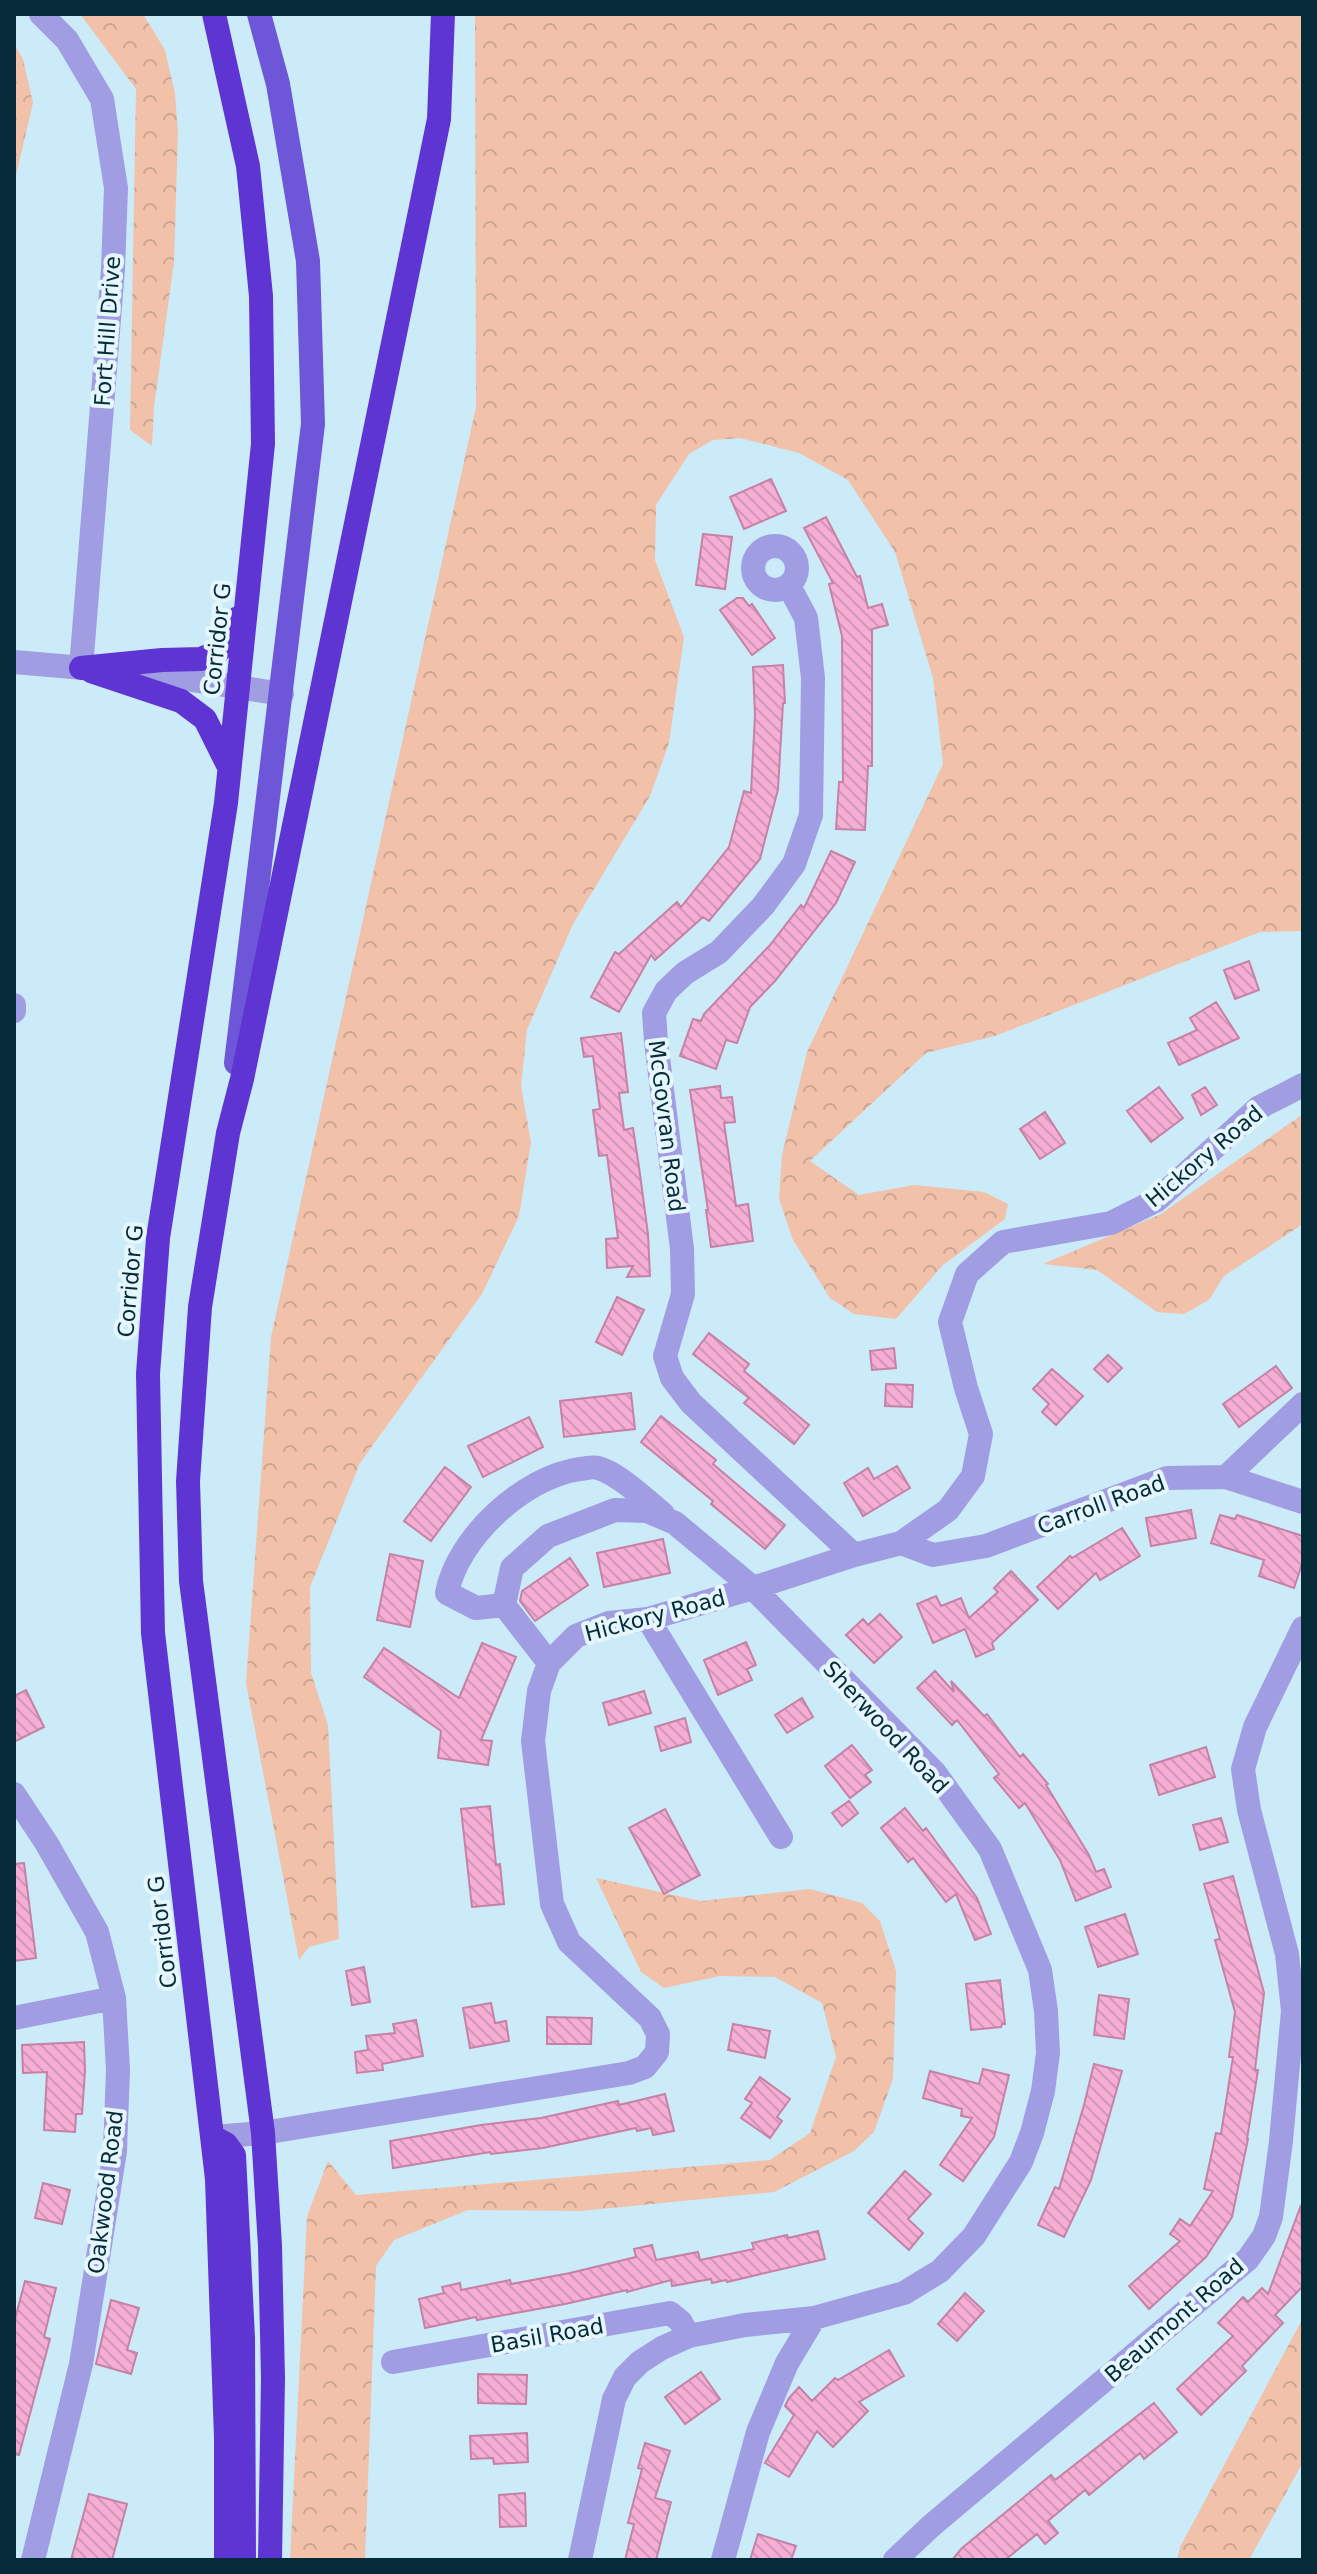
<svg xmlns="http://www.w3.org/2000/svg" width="1317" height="2574" viewBox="0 0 1317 2574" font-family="'DejaVu Sans',sans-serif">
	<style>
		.forest { fill: url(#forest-crowns) }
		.building { fill: url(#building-back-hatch); stroke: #c581a6; stroke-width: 2 }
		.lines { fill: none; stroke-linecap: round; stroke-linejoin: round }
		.minor { stroke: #a19de3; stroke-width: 24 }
		.major { stroke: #6e56d9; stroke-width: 24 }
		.highway { stroke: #5e35d3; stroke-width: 24 }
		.labels { text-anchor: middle; stroke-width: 8; stroke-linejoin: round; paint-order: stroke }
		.street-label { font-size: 22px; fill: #052b39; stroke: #e6f6fd }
	</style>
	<defs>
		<pattern id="forest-crowns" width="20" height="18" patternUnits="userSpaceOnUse" patternTransform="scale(2)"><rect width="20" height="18" fill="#f1c1aa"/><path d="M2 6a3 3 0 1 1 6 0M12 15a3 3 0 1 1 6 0" fill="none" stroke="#cda693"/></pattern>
		<pattern id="building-back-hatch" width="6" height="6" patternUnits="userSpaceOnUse" patternTransform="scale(2)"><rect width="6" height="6" fill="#f6aed4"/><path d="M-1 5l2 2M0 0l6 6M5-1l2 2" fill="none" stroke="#d196b7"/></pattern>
	</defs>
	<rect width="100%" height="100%" fill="#cbebf9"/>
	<path class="forest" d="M80 14H143L165 50 175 93 178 132 174 262 154 407 152 446 130 430 136 89Z
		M475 14H1303V931L1260 932 995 1036 926 1053 810 1161 859 1195 914 1185 984 1192 1008 1204 1005 1219 943 1265 896 1319 854 1314 830 1298 793 1240 779 1199 782 1155 807 1052 943 764 933 678 895 552 848 480 799 453 740 438 713 440 689 454 656 505 655 560 684 637 669 743 650 796 573 924 527 1030 521 1086 531 1142 519 1216 482 1294 360 1463 310 1587 311 1673 328 1725 339 1939 309 1947 299 1960 246 1683 271 1337 476 407Z
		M14 44 23 59 33 103 14 184Z
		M1303 1114V1224L1224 1276 1209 1300 1184 1314 1157 1312 1097 1270 1043 1264 1161 1214Z
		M596 1878 701 1901 810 1889 862 1903 880 1921 896 1971 893 2079 874 2132 854 2151 774 2192 580 2211 468 2210 394 2240 376 2266 365 2560H290L307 2216 328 2161 356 2195 770 2160 810 2133 836 2057 822 2003 775 1977 720 1976 664 1988 641 1972Z
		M1303 2318V2462L1249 2560H1177L1180 2547Z"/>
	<path class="building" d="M771 479 786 511 744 529 730 497Z
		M826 517 857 577 860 576 868 608 882 604 888 625 872 629V766H868L865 830 836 829 839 782H843L842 636 829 584 833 583 804 528Z
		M703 534 732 537 725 589 696 585Z
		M737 598H743L749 606 752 604 775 638 752 655 720 610Z
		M783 665 785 703H783L778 789 760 859 709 921 703 917 655 960 651 955 619 1012 591 997 615 952 619 954 677 902 681 907 729 847 744 791 751 793 755 715 753 667Z
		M831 851 855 862 836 903 775 981 750 1007 737 1043 726 1040 716 1069 680 1056 693 1019 701 1021 704 1014 770 945 801 905 804 908Z
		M1249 961 1259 990 1235 999 1224 970Z
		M1216 1002 1239 1038 1179 1065 1168 1043 1197 1030 1190 1018Z
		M621 1033 628 1092 619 1093 624 1130 633 1128 639 1167 648 1234 650 1276 627 1277 633 1266 607 1268 606 1239 618 1238 607 1155 599 1156 593 1110 600 1109 593 1056 584 1057 581 1038Z
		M720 1086 721 1098 732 1097 735 1122 724 1123 736 1206 748 1204 753 1241 711 1247 706 1210H708L690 1090Z
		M1159 1087 1183 1118 1151 1142 1127 1111Z
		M1205 1087 1217 1105 1201 1115 1192 1095Z
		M1045 1112 1065 1143 1040 1159 1020 1129Z
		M617 1297 644 1310 622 1355 596 1342Z
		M709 1333 749 1364 744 1371 809 1425 794 1444 744 1403 749 1398 693 1354Z
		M894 1348 896 1368 872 1370 870 1351Z
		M1108 1355 1122 1368 1108 1382 1094 1369Z
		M1276 1366 1292 1388 1239 1427 1223 1404Z
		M1052 1369 1083 1396 1056 1425 1042 1412 1049 1404 1033 1389Z
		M886 1384 913 1385 912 1407 885 1406Z
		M631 1393 635 1429 564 1437 560 1401Z
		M661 1416 716 1460 713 1464 785 1525 765 1549 711 1504 713 1501 641 1442Z
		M529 1417 543 1447 483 1477 468 1446Z
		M897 1466 910 1488 863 1516 844 1483 868 1468 874 1479Z
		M445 1467 471 1487 431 1541 404 1521Z
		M1191 1510 1196 1538 1151 1546 1146 1518Z
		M1220 1515 1235 1519 1237 1515 1303 1536V1561L1294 1588 1259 1576 1264 1560 1211 1543Z
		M1122 1528 1140 1556 1100 1580 1096 1573 1058 1609 1037 1587 1070 1556 1072 1558Z
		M663 1539 670 1573 604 1587 597 1553Z
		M390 1554 423 1561 410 1627 377 1620Z
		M570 1558 588 1585 535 1621 520 1601 522 1591Z
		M1011 1571 1038 1600 992 1643 994 1649 976 1657 965 1629 933 1643 917 1604 936 1596 941 1606 961 1598 969 1618 998 1592 994 1588Z
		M880 1614 902 1637 874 1663 846 1635 863 1619 868 1625Z
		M746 1642 756 1665 747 1669 752 1680 718 1695 704 1660Z
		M482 1643 516 1657 481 1740 492 1741 488 1765 438 1758 441 1731 364 1677 384 1648 459 1698Z
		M935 1671 954 1692 951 1681 984 1716 987 1714 1020 1757 1023 1754 1048 1784 1046 1785 1089 1855 1096 1872 1104 1869 1111 1887 1076 1901 1060 1860 1025 1803 1019 1808 994 1778 999 1774 957 1720 952 1725 917 1688Z
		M26 1690 44 1727 14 1742V1696Z
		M644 1691 651 1713 609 1725 603 1703Z
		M802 1698 813 1717 787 1733 775 1715Z
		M685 1718 691 1742 661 1751 655 1727Z
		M852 1745 872 1770 865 1775 871 1782 850 1798 825 1766Z
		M1206 1747 1215 1777 1159 1795 1150 1765Z
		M849 1801 858 1813 842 1826 832 1813Z
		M490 1806 496 1865 500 1864 504 1904 472 1907 461 1809Z
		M905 1808 923 1831 926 1828 977 1898 991 1934 975 1940 956 1894 946 1902 913 1858 908 1862 881 1828Z
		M665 1809 700 1875 664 1894 629 1828Z
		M1221 1818 1228 1842 1200 1850 1193 1825Z
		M24 1863 36 1958 14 1961V1864Z
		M1233 1876 1264 1993 1255 2070H1258L1247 2139H1248L1232 2217 1206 2257 1149 2309 1129 2286 1180 2241 1170 2234 1180 2219 1190 2226 1213 2191 1204 2189 1216 2133 1221 2134 1233 2057H1229L1235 2012 1215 1940 1220 1939 1204 1884Z
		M1125 1914 1138 1954 1098 1967 1085 1927Z
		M364 1967 370 2002 352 2005 346 1971Z
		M1000 1980 1005 2024H1002L1001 2027 971 2030 966 1984Z
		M1099 1995 1129 1999 1124 2039 1094 2035Z
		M491 2003 495 2023 506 2021 509 2041 470 2048 463 2008Z
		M547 2017 592 2018 591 2044H547Z
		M416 2020 423 2056 382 2064 383 2070 357 2073 355 2052 368 2050 366 2036 395 2033 393 2024Z
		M733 2024 770 2031 765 2058 728 2050Z
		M84 2042 85 2071 82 2114H76L75 2132 44 2130 47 2072 23 2073 22 2045Z
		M1094 2064 1122 2071 1091 2180 1064 2237 1038 2225 1055 2187 1059 2189 1084 2105Z
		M983 2069 1009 2075 994 2137 963 2181 940 2165 972 2118 961 2116 962 2109 923 2098 930 2071 979 2084Z
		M760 2077 790 2099 777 2117 782 2121 770 2138 741 2118 752 2103 745 2099Z
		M665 2094 674 2131 653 2135 651 2128 637 2131 636 2128 543 2148 491 2154 490 2152 393 2168 390 2141 481 2125 541 2118 618 2101 619 2105Z
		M905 2171 931 2194 908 2219 923 2233 909 2250 868 2213Z
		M43 2183 70 2190 62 2224 35 2218Z
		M1301 2205 1303 2286 1275 2315 1283 2323 1242 2366 1246 2371 1201 2415 1177 2389 1233 2336 1218 2323 1243 2297 1248 2302 1262 2288 1268 2294Z
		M818 2231 825 2259 727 2282 726 2280 712 2283 711 2279 672 2286 671 2280 627 2292V2290L565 2304 477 2320 476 2317 425 2328 419 2299 444 2293 442 2287 460 2283 461 2290 510 2280 511 2284 570 2273 636 2257 634 2249 652 2245 656 2260 698 2252 700 2260 754 2249 752 2243 787 2235 788 2238Z
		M25 2281 56 2288 44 2337 50 2339 19 2455 14 2454V2323Z
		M965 2293 984 2311 957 2341 938 2324Z
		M111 2300 139 2308 127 2350 137 2353 131 2374 96 2364Z
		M889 2350 904 2376 859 2402 868 2411 833 2447 817 2431 789 2477 765 2463 794 2415 785 2406 789 2398 799 2387 812 2401 835 2378 838 2380Z
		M701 2372 720 2399 685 2424 665 2397Z
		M478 2374 527 2375 526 2404 478 2403Z
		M1154 2403 1177 2432 1144 2459 1140 2453 1089 2495 1085 2490 1048 2521 1058 2533 1045 2544 1037 2534 1005 2560H952L962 2548 1051 2475 1055 2480Z
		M527 2433 528 2462 494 2464 493 2458 471 2459 470 2436Z
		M645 2443 670 2451 655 2498 671 2502 656 2560H625L634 2524 628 2523 642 2469 638 2468Z
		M525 2493 526 2526 500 2527 499 2495Z
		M89 2494 127 2504 112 2560H71Z
		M758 2534 796 2546 791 2560H750Z"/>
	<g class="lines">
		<path class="minor" d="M41 14 67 40 102 99 116 188 113 269 81 668
			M753 568a22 22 0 1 1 44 0a22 22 0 1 1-44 0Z
			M789 586 806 618 813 678 811 815 794 864 763 906 719 952 685 973 666 991 654 1013 656 1042 682 1249 683 1294 665 1356 672 1378 691 1403 854 1555
			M14 662 153 674 282 694
			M14 1005V1011
			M1226 1477 1303 1404
			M901 1543 933 1555 986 1546 1167 1478 1226 1477 1303 1502
			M504 1605 476 1608 447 1593C457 1538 524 1477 579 1469 585 1469 593 1466 598 1468 618 1473 647 1501 663 1514
			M648 1619 781 1837
			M549 1663 504 1605 512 1568 548 1536 615 1510 647 1511 675 1523 753 1588 935 1773 990 1849 1040 1970 1046 2011 1048 2053 1043 2091 1032 2133 1021 2162 974 2236 940 2271 904 2293 814 2318 745 2325 689 2336 662 2348 640 2362 625 2377 614 2399 580 2560
			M14 1794 47 1844 97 1932 114 1998 118 2070 115 2151 81 2364 33 2560
			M14 2018 114 1998
			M213 2137 263 2133 629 2073 645 2067 657 2052 658 2034 650 2018 569 1942 552 1904 533 1741 539 1691 549 1663 576 1636 609 1623 648 1619 753 1588 854 1555 901 1543 948 1510 973 1476 981 1434 966 1388 950 1322 967 1274 1003 1242 1111 1223 1157 1200 1258 1108 1303 1085
			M393 2362 670 2313 680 2321 689 2336
			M723 2560 758 2432 787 2363 814 2318
			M895 2560 931 2526 1248 2259 1264 2236 1271 2217 1281 2141 1293 2011 1287 1954 1249 1810 1243 1769 1255 1727 1303 1628"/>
		<path class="major" d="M236 1063 313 424 308 261 278 84 259 14"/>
		<path class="highway" d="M214 14 248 166 261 296 263 444 226 803 158 1238 148 1374 153 1633 217 2179 226 2438V2560
			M81 668 162 660 201 659 217 652 228 642 238 618
			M91 671 181 701 205 719 229 767
			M213 2137 226 2144 234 2155 243 2338 244 2560
			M270 2560 273 2378 270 2246 263 2133 191 1581 188 1481 200 1307 228 1133 242 1079 439 119 443 14"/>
	</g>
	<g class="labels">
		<g class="street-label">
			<text transform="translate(107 331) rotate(-86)" y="8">Fort Hill Drive</text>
			<text transform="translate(217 639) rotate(-84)" y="8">Corridor G</text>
			<text transform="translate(667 1126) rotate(83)" y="8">McGovran Road</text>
			<text transform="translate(1204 1156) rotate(-40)" y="8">Hickory Road</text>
			<text transform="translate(130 1281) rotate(-85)" y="8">Corridor G</text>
			<text transform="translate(1101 1504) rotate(-20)" y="8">Carroll Road</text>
			<text transform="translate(655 1615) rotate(-15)" y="8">Hickory Road</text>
			<text transform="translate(886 1727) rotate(47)" y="8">Sherwood Road</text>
			<text transform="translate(162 1932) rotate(-97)" y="8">Corridor G</text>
			<text transform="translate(105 2192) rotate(-83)" y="8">Oakwood Road</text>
			<text transform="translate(1174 2320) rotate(-41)" y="8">Beaumont Road</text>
			<text transform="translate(547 2335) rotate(-10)" y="8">Basil Road</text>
		</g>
	</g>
	<rect width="1317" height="2574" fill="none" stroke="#052b39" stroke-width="32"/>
</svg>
